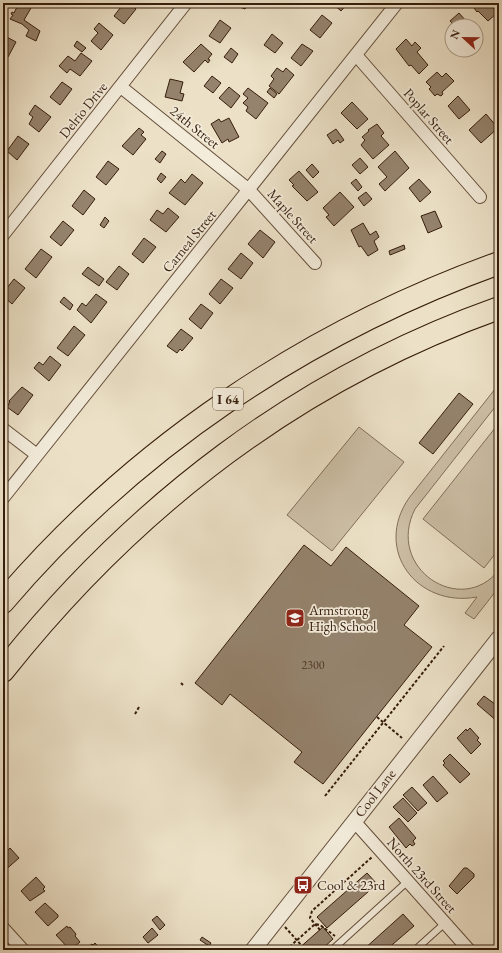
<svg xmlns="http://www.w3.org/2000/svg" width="502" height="953" viewBox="0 0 502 953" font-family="'EB Garamond',serif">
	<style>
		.green { fill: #cdc0a7; stroke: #826e5a }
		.building { fill: #95836d; stroke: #361d0c }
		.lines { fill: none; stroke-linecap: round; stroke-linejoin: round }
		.service-casing { stroke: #644e3b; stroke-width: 8 }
		.minor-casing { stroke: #644e3b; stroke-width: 14 }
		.tertiary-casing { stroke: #644e3b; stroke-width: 17 }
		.motorway-casing { stroke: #361d0c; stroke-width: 24 }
		.path { stroke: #361d0c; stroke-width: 2; stroke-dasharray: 3 2; stroke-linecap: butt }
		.service { stroke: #f3ecdb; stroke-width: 6 }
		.minor { stroke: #f3ecdb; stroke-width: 12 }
		.tertiary { stroke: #f3ecdb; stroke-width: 15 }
		.motorway { stroke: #ece1c7; stroke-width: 22 }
		.labels { text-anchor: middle; stroke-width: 3.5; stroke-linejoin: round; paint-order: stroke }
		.number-label { font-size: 12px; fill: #4e3624 }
		.shield { fill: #f3ecdb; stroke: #6f5b4a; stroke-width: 1 }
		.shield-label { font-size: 13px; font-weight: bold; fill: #361d0c }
		.street-label { font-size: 14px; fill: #361d0c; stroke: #f3ecdb }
		.poi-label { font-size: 14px; fill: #361d0c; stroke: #f3ecdb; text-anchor: start }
	</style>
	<rect width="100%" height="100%" fill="#ece1c7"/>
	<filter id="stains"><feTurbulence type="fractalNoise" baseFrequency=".005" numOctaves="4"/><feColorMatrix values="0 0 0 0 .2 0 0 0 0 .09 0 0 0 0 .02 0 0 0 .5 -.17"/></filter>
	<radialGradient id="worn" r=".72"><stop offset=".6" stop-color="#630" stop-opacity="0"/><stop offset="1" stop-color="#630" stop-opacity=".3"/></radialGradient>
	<path class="green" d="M499 384V402L415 509C385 568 461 618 499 570V587L474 619 465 613 477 597C417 608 373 550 409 498Z
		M499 423V549L484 568 423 519Z
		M359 427 404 462 332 551 287 515Z"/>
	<path class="building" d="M19 3 31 8 24 20 40 31 36 41 26 36 29 30 22 24 10 19 13 15 11 14 12 12 14 13Z
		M124 3H129L136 9 124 24 114 16Z
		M229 3H248L245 9Z
		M332 3H348L341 11Z
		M479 3H491L490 4 497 13 488 21 478 11 477 12 474 8Z
		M459 13 466 21 461 26H455L450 21Z
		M322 15 332 23 320 38 310 30Z
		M220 20 231 28 220 43 209 36Z
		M99 23 113 35 101 50 91 41 98 33 94 29Z
		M272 34 283 43 275 53 264 45Z
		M3 35 16 42 8 57 3 55Z
		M406 39 412 46 415 42 421 48 417 52 428 65 419 74 411 65 409 66 396 49Z
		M77 41 86 48 82 52 74 46Z
		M201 44 212 54 208 59 210 60 208 63 205 60 194 72 183 62Z
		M302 44 313 51 301 66 291 58Z
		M231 48 238 54 232 63 224 57Z
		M81 53 92 61 80 76 70 69 67 73 59 66 68 56 75 61Z
		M277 68 283 72 286 68 294 75 279 94 269 86 274 79 271 76Z
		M437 72 442 77 446 73 454 81 442 92 443 94 441 96 437 94 435 96 429 89 431 87 426 82Z
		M212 76 221 83 213 93 204 86Z
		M170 79 183 82 180 93 184 94 182 101 165 97Z
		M62 82 72 89 60 105 50 97Z
		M229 87 240 96 231 108 219 98Z
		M248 88 268 103 256 119 246 111 248 107 243 103 248 98 243 94Z
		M270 88 277 94 274 98 267 92Z
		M458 96 470 110 459 119 448 106Z
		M352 102 368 119 357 129 341 113Z
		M35 105 51 117 39 132 29 124 33 117 29 114Z
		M486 114 498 128 481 143 469 130Z
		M229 118 239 137 229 142 228 139 222 143 211 124 219 119 221 122Z
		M377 124 384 133 381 136 389 145 373 159 361 145 365 140 362 137 369 131 368 130Z
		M139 128 144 132 141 135 146 139 133 155 122 146Z
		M336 129 344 140 340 143 338 140 333 144 327 135Z
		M18 136 29 144 17 160 7 151Z
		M162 151 166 154 160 163 155 159Z
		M395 151 409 168 385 191 379 184 387 177 378 167Z
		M360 158 368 167 360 174 352 165Z
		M108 161 119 169 106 185 96 177Z
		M312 164 319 172 313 178 306 170Z
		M299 171 318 192 307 201 292 186 294 185 289 180Z
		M161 173 166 177 161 183 157 179Z
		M192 174 203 183 185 205 169 193 181 179 185 183Z
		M356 179 362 187 358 191 351 183Z
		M419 179 431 192 420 202 409 188Z
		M84 190 95 199 83 215 72 206Z
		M340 192 354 207 334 226 326 217 329 215 323 208Z
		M366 192 372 199 364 206 358 198Z
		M168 208 179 217 166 232 150 220 157 210 163 214Z
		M435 211 442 227 428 233 421 216Z
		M105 217 109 221 104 228 100 225Z
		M63 221 74 230 61 246 50 237Z
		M363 223 370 235 376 231 379 237 374 241 378 250 368 256 361 246 359 247 351 230Z
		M260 230 275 242 263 258 248 244Z
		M144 238 156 247 143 263 132 254Z
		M404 245 405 249 390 255 389 251Z
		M41 249 52 257 36 278 25 269Z
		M241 253 253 263 241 279 228 269Z
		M119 266 129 274 117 290 106 282Z
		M88 267 104 279 99 286 82 274Z
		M14 279 25 288 12 304 3 296V293Z
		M221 279 233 288 220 304 209 294Z
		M96 294 107 302 91 323 77 310 82 303 86 306Z
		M64 297 73 305 70 310 60 302Z
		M201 304 213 313 201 329 189 319Z
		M74 326 85 335 68 356 57 348Z
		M181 329 193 338 182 351 180 349 177 353 167 346Z
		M50 356 61 365 49 381 34 368 39 362 43 365Z
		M22 387 33 395 18 415 7 407 10 402 9 401Z
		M459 393 473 404 433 454 419 443Z
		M304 545 331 566 346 547 419 606 404 625 432 647 323 784 294 762 302 752 230 694 222 705 195 683Z
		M484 696 499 707 498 722 477 704Z
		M470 728 479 738 477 740 481 744 471 754 457 738 466 729 467 731Z
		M450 754 470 774 460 783 443 765 445 763 443 761Z
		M433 776 448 793 437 802 423 785Z
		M412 787 427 803 418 811 403 795Z
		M403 798 417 813 408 822 393 807Z
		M399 818 416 838 413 841 415 844 412 846 410 844 406 848 389 827Z
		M7 848 8 850 10 848 19 858 3 872V852Z
		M464 868H467L474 874V877L457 894 449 886Z
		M367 873 377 884 327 928 317 917Z
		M36 877 45 887 43 889 45 891 30 901 21 891Z
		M45 903 58 915V917L48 926 35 912Z
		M403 914 414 926 386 950H363Z
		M157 916 165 925 160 930 152 920Z
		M67 926 68 928 70 927 76 934 75 936 80 942 70 950 56 935Z
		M323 927 333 939 321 950H297Z
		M152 928 158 935 148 943 143 937Z
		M202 937 211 943 209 946 200 940Z
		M95 943 101 950H84L92 944 93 945Z"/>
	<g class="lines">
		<defs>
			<path id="service" d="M332 950 408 881
				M415 950 445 923"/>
			<path id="minor" d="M356 55 480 197
				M121 87 249 190 315 263
				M3 235 186 3
				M3 429 37 455
				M3 498 397 3
				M354 821 469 950
				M3 928 23 950"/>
			<path id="tertiary" d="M253 950 499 638"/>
			<path id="motorway" d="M3 602C135 447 307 332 499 263
				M3 671C134 506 299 379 499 308"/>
		</defs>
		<use href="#service" class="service-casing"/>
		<use href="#minor" class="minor-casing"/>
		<use href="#tertiary" class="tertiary-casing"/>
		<use href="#motorway" class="motorway-casing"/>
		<path class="path" d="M181 683 183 685
			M135 714 139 707
			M377 717 402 738
			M325 796 444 646
			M285 927 302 946
			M320 930 310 918 312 911 372 857
			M286 950 315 924 320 925 335 936"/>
		<use href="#service" class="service"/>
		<use href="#minor" class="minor"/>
		<use href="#tertiary" class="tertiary"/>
		<use href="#motorway" class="motorway"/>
	</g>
	<defs>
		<symbol id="school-square" viewBox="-11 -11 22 22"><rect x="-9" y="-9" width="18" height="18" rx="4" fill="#8f2418" stroke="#f3ecdb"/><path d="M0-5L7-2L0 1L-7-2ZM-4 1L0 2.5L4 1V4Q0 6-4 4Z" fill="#fff"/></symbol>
		<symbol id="bus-square" viewBox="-11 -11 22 22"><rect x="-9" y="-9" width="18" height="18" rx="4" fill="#8f2418" stroke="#f3ecdb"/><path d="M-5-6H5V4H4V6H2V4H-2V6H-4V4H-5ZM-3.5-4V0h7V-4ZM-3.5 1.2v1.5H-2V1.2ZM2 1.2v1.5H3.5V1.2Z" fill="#fff"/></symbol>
	</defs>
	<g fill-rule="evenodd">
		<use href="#school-square" x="284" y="607" width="22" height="22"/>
		<use href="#bus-square" x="292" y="874" width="22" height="22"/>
	</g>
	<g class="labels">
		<g class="number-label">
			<text x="313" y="669">2300</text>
		</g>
		<rect class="shield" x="213" y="388" width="30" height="22" rx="3"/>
		<g class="shield-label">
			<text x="228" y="404">I 64</text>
		</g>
		<g class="street-label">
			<text transform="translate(83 110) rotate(-51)" y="5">Delrio Drive</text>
			<text transform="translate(429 116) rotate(49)" y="5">Poplar Street</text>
			<text transform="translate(195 127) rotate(39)" y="5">24th Street</text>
			<text transform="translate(293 216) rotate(48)" y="5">Maple Street</text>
			<text transform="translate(189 241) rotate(-51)" y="5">Carneal Street</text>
			<text transform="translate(375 793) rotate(-52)" y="5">Cool Lane</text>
			<text transform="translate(422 875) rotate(48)" y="5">North 23rd Street</text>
		</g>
		<g class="poi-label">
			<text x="309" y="615">Armstrong<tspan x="309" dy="16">High School</tspan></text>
			<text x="317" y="890">Cool &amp; 23rd</text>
		</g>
	</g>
	<rect width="502" height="953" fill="none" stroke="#ece1c7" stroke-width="16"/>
	<rect x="4" y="4" width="494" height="945" fill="none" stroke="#361d0c" stroke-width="2"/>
	<rect x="8" y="8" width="486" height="937" fill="none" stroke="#361d0c"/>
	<g transform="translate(464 38) rotate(292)"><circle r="19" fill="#f3ecdb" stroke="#a79988"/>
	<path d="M0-3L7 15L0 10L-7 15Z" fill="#8f2418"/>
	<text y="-6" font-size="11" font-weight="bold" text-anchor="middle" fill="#361d0c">N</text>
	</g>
	<rect width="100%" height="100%" filter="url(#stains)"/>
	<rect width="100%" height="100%" fill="url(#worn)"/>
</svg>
